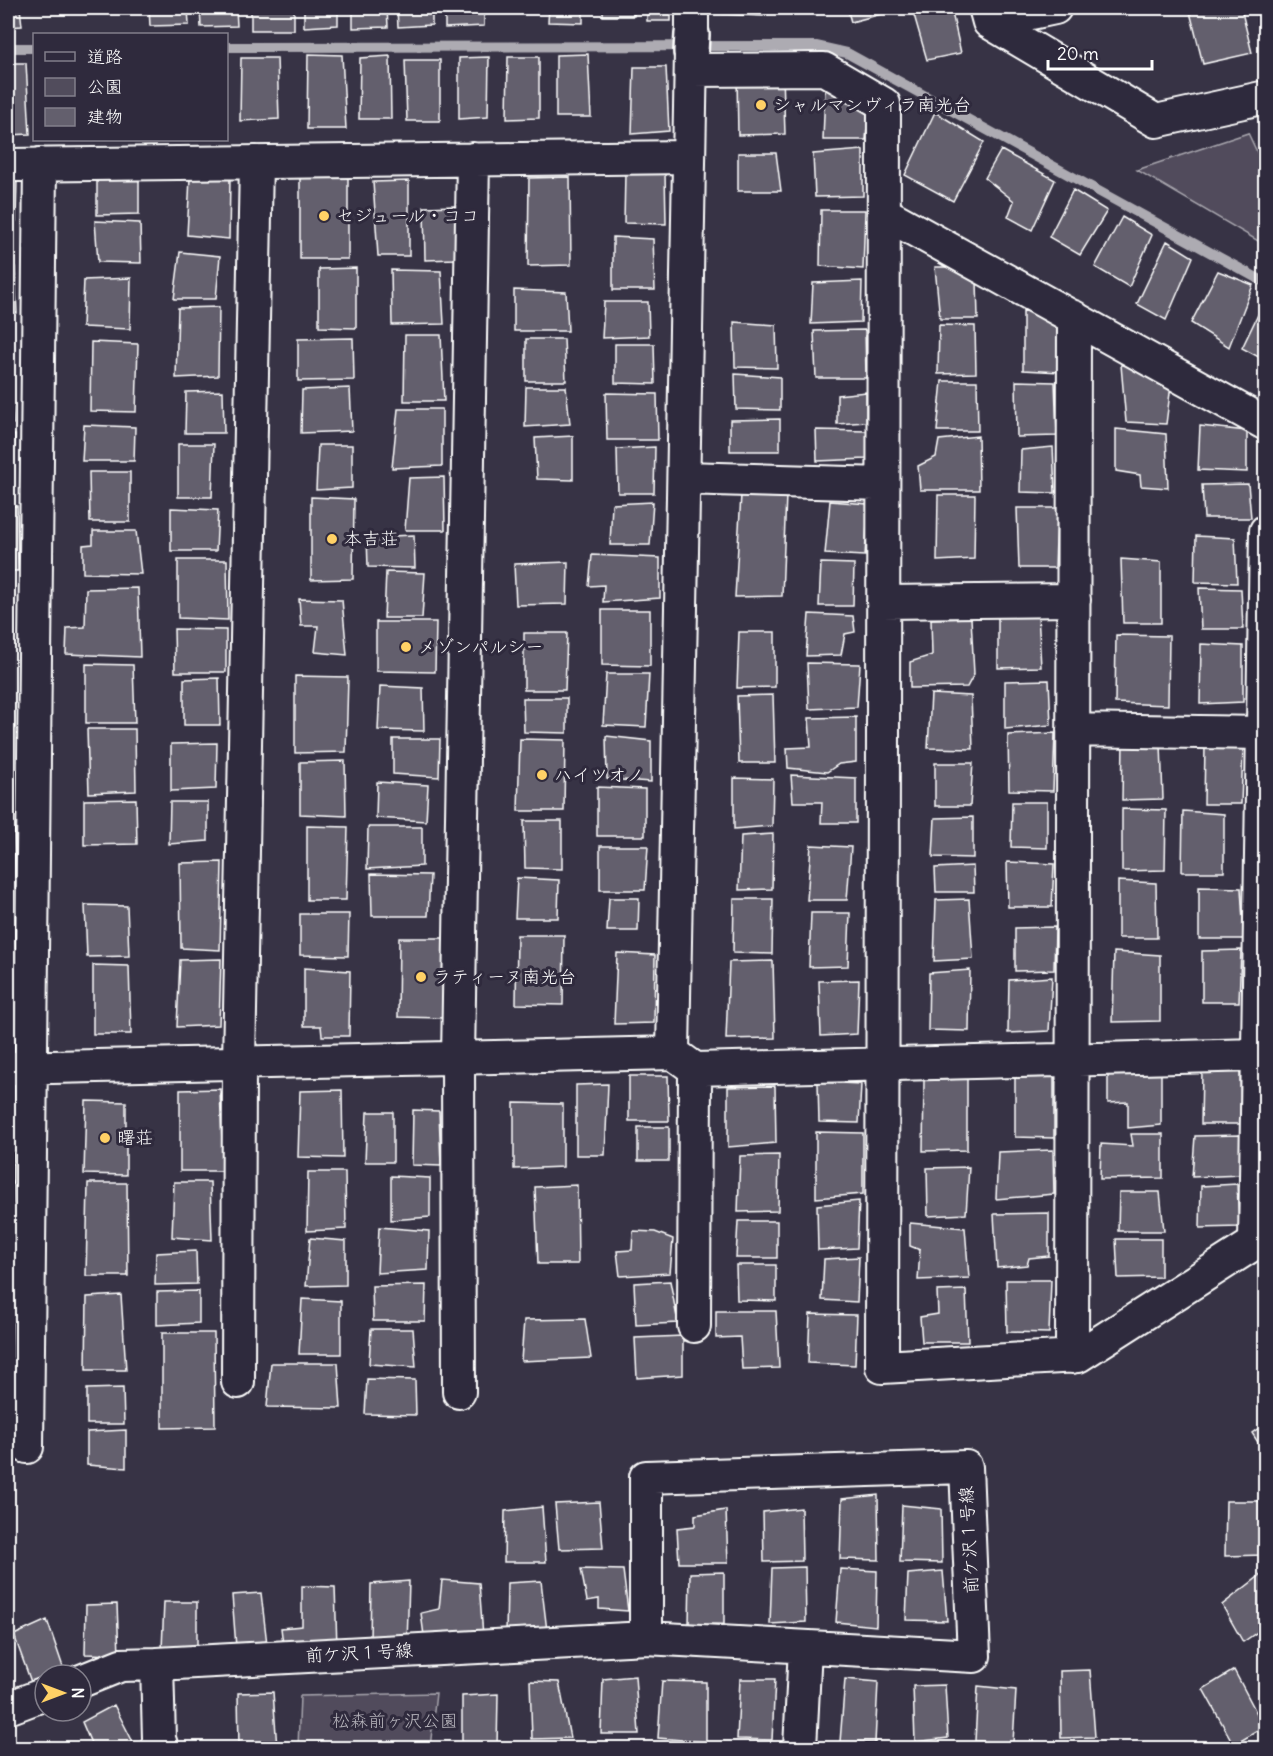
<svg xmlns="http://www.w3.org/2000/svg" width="1273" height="1756" viewBox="0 0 1273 1756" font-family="Delius,'Klee One',sans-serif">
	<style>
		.green { fill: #514c5c; stroke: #a8a6ae; stroke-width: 1.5 }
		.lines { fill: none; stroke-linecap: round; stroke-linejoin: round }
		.stream { stroke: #adabb2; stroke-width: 10 }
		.building { fill: #635f6d; stroke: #fff; stroke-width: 1.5 }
		.street-casing { stroke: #fff; stroke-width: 36 }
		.secondary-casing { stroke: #fff; stroke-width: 38 }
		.street { stroke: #2f2a3d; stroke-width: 32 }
		.secondary { stroke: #2f2a3d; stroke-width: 33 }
		.poi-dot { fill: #ffd166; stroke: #2f2a3d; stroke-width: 2 }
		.labels { text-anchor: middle; stroke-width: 6; stroke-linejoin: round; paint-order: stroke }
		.poi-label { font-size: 18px; fill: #fff; stroke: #2f2a3d; text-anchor: start }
		.street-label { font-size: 18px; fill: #fff; stroke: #2f2a3d }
		.park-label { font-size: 18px; fill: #b9b7be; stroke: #2f2a3d }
	</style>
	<rect width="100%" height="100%" fill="#373345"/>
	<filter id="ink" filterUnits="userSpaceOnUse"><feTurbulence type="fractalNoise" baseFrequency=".0167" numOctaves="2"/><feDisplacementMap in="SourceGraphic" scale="12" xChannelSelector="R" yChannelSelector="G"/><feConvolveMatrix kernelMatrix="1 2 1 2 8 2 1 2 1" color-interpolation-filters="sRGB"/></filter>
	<g filter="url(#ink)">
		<path class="green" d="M1248 133 1265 169V245L1137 170Z
			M436 1693 430 1748H298L300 1696Z"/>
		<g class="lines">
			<path class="stream" d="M226 47 816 46 847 53 1266 283
				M8 48H34"/>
		</g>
		<path class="building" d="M8 8H20L22 26 8 27Z
			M149 8H188L189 25 150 26Z
			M200 8H236L237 26 201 27Z
			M251 8H294V30H251Z
			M304 8H338V25L304 27Z
			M353 8H387L388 27 353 28Z
			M397 8H432V25L398 27Z
			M445 8H484V26L445 28Z
			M549 8H583V23L548 22Z
			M603 8H634V16H603Z
			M647 8H671V21H647Z
			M724 8H763V16L723 14Z
			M780 8H818V14H780Z
			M847 8H887L889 12 851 22Z
			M912 8H951L961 53 927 60Z
			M1189 8H1241L1252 53 1203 64Z
			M308 54 342 55 346 129H307Z
			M588 54 591 117H556V55Z
			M390 56 391 119H359L360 58Z
			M489 57 488 117 459 119V58Z
			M508 57H539V118L507 119Z
			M241 58H277L279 119 240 121Z
			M405 60H440V121H407Z
			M8 63H26L30 134 8 135Z
			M634 67H666L669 131 632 134Z
			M783 75 785 134 738 135 737 76Z
			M839 87 868 109 866 140H823L825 89Z
			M935 112 984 142 953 201 905 175Z
			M863 150V196L815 197 813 154Z
			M1001 150 1055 180 1032 230 1008 217 1014 201 985 178Z
			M738 153H776L781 191H738Z
			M300 173H348V259H300Z
			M625 173H665L666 224 624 223Z
			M570 177 571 265 528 266 529 178Z
			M97 178H139V214L97 215Z
			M190 178H230L229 239 187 235Z
			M8 179H17L16 221H8Z
			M409 181V256H378L373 182Z
			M1073 190 1107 211 1080 255 1049 237Z
			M455 206 456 259 425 260 424 207Z
			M821 210H865L863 269 820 266Z
			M1122 217 1152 235 1129 287 1095 267Z
			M95 221 140 223 141 263 98 262Z
			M613 237 653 239 655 290H613Z
			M1167 241 1193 257 1166 320 1137 304Z
			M180 252 220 256 216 299H174Z
			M8 267H15L17 313H8Z
			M935 267H958L977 281 978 319H940Z
			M356 268V328L319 327V269Z
			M391 270 441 271 444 324 392 325Z
			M1218 271 1253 285 1229 347 1191 323Z
			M131 278 130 329 82 327 84 280Z
			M862 281 861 322 811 324 813 283Z
			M514 290 566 292 568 331H514Z
			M1266 298V361L1242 348Z
			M604 302H648L649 336 602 338Z
			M219 307 218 376 176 378 178 308Z
			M1023 310 1039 315 1061 326 1060 372 1023 370Z
			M734 322 776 325 777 368 735 367Z
			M939 325 975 326 976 373 938 374Z
			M865 330 866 378H816L814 331Z
			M405 335H441L444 401H404Z
			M353 338 354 380 298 381V339Z
			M526 339H564L566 381H526Z
			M91 342 138 344 136 412 90 411Z
			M615 344H654L655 384 615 383Z
			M1138 364 1171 385 1166 424 1126 422 1121 365Z
			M8 372H11L13 424 8 425Z
			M735 374 780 377V410L736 409Z
			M942 381H977L978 431H937Z
			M1016 381 1055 382 1057 436 1017 437Z
			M526 387H566L570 424 525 427Z
			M350 388 352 431 301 433 302 390Z
			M223 391 224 433H185L186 392Z
			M866 392V422L837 424V395Z
			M606 393 657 394 658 440H607Z
			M398 409H442V466L392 468Z
			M780 419V451H730V420Z
			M84 425 135 427 134 461H82Z
			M1200 426 1247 431V472L1198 470Z
			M1116 429 1166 434 1168 488 1141 486 1140 475 1116 471Z
			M816 430 867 431V459L817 461Z
			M8 435H15L13 488H8Z
			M573 436V480L537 479 535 438Z
			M978 436 979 490H920L918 466 936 457 939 440Z
			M178 444H214L212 497H178Z
			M318 445H352V488L316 490Z
			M655 447 654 493H618L617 449Z
			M1053 447 1055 493 1020 492 1021 450Z
			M89 472H130V522H90Z
			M444 477 445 530H405L409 478Z
			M1248 484 1251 518H1204L1202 485Z
			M741 495H786L782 596 735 597Z
			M938 495H975L974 559 937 561Z
			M311 497 354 499 353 579 311 580Z
			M830 501 868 504 865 556 825 554Z
			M653 502 650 545H610L612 504Z
			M8 506H17L18 571H8Z
			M171 508 218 510 216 551H171Z
			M1017 508H1057L1055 568H1019Z
			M93 531H136L141 574 83 573V545L93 544Z
			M414 535 415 568 368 567 367 537Z
			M1196 536 1235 538 1237 583 1195 582Z
			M592 555 660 558V598L603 602 604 585 589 586Z
			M1121 559 1161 562V623H1123Z
			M178 560H227L228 620 178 618Z
			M568 562 567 604 516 605 514 564Z
			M821 563 854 564 853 606H819Z
			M386 572 425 573 422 618H384Z
			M8 582H13L15 636H8Z
			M138 588 140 657 66 654 67 628 85 627 86 589Z
			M1199 588 1241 589 1243 629H1201Z
			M299 599 342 600 347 655 315 652 318 626H301Z
			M602 610H650V666L602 665Z
			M809 614 853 616 855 632 845 634 841 655 806 656Z
			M998 614H1038L1041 667 998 668Z
			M971 618 974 674 967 687 910 688V662L932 655 931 619Z
			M376 622H436L435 672 376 671Z
			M174 629 226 630V672H175Z
			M739 632H775V687L737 688Z
			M524 633H567L565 690H524Z
			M1116 635 1169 636 1168 705 1115 703Z
			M1201 644 1243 646V702L1200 704Z
			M807 663 860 664 857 707 809 709Z
			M86 664 133 665 135 723H86Z
			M606 674H649L646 727 603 725Z
			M295 676 348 677 346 752 295 753Z
			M219 678 220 725H184V679Z
			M1049 680 1051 725 1005 729V681Z
			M380 686 423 688 424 731 378 730Z
			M931 694 971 696 973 749 928 748Z
			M773 695 775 763H739L737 696Z
			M8 698H10V763H8Z
			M523 698H567V733L524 732Z
			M856 717V762L839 764 827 772 788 768 787 748 811 747 809 718Z
			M87 729H135L136 791 89 793Z
			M1055 733 1053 791 1009 790 1008 735Z
			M606 736 651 741V782L607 779Z
			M393 739H440L439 777 393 774Z
			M520 739 565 740 564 811H518Z
			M1123 742 1161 744 1163 799 1122 800Z
			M217 743 216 789 171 791V744Z
			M1205 745 1243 747 1241 804H1204Z
			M345 761 346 816 300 814V762Z
			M935 763H973L970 806H935Z
			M791 775 856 778V823H821L822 802H793Z
			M734 778 773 779 772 826 734 829Z
			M377 782 428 785 426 821 376 818Z
			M597 787 645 789V836H597Z
			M136 799 137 844 84 845V800Z
			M170 802H208V841L169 844Z
			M1012 802H1047V848L1011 847Z
			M1122 809 1166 810 1165 870 1122 871Z
			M1183 811 1224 814V872H1182Z
			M973 817V858L933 857 935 818Z
			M8 819H14L16 900H8Z
			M524 821H562V869L525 868Z
			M307 826 348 827 346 900H307Z
			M368 827H422V866L367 869Z
			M773 834 772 889 739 890 741 836Z
			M811 845 851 847 847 900H807Z
			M600 846H648L645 890H600Z
			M222 862 220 950 181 948 180 863Z
			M1007 862 1054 864 1052 907H1008Z
			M973 866 974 892H936L935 868Z
			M371 874 430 875 428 916H372Z
			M517 878 559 880 558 918H515Z
			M1118 881 1156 883 1157 938H1118Z
			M1199 887 1241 888 1244 939H1199Z
			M609 898H639L638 931H607Z
			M734 899H773L772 954 733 953Z
			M969 899 973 959 934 961 936 900Z
			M85 905 127 906 129 956 87 957Z
			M811 913H850L848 966 809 967Z
			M300 914H349L348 956 300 955Z
			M1055 927 1054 970 1015 971V928Z
			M517 935H564L563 1005 516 1004Z
			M399 938H445L444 1018 398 1017Z
			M1241 950 1239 1002H1202V951Z
			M1114 952 1160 955V1021L1112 1022Z
			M617 953 655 955 654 1023 614 1024Z
			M221 959 219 1025 177 1027 180 960Z
			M773 961 775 1038 726 1039 729 962Z
			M93 965 129 966 131 1034H93Z
			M304 968 350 971 349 1036H322L321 1026H304Z
			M970 970 969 1031 928 1030 929 973Z
			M1052 977 1049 1031 1008 1033 1009 980Z
			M859 980 857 1034 821 1036 819 981Z
			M1240 1069 1241 1124H1201L1202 1070Z
			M1108 1071H1161V1125L1128 1128V1102L1108 1103Z
			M629 1076H668L669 1121H629Z
			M1054 1076V1138L1015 1137V1078Z
			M967 1079V1150L923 1151 924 1080Z
			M818 1082 861 1084 859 1123 819 1122Z
			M608 1084 605 1155H576V1085Z
			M775 1086 776 1143 728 1147V1087Z
			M220 1089 223 1171H180V1090Z
			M342 1090 343 1158 298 1157 300 1091Z
			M86 1101 126 1102V1175L84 1174Z
			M514 1103 563 1104V1167L514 1169Z
			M8 1104H11L10 1160H8Z
			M413 1110 439 1111 441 1166 412 1165Z
			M367 1112H393V1162H365Z
			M638 1127H669V1161H638Z
			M816 1132 863 1133V1194L816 1198Z
			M1131 1134H1163V1178L1100 1179 1101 1144 1133 1146Z
			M1240 1135 1242 1175 1192 1177 1195 1136Z
			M1053 1150 1054 1194 996 1199 998 1152Z
			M779 1155 778 1211 738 1212 740 1156Z
			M969 1167 966 1214 928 1216 927 1168Z
			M308 1172H345L346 1229 307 1231Z
			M391 1176 430 1178V1217L391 1220Z
			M174 1182H210L212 1240 172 1237Z
			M88 1183H127L128 1276H86Z
			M1237 1184 1239 1227 1200 1228 1201 1186Z
			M577 1185 578 1264H538L535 1187Z
			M1119 1192H1160L1164 1231H1118Z
			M859 1201 857 1248 818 1250 817 1205Z
			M1049 1213V1256L1029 1258 1027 1265 997 1268 994 1214Z
			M738 1221H777V1258H736Z
			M910 1223 965 1228 969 1278 918 1280 920 1250 910 1246Z
			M379 1227 429 1231 428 1270 377 1273Z
			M633 1231 655 1232 673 1239 670 1273 620 1276 617 1251 632 1250Z
			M310 1238 346 1241V1285L306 1286Z
			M1116 1239H1161V1277L1118 1278Z
			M196 1251 197 1284 155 1285 156 1253Z
			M859 1257 857 1302 822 1300 824 1259Z
			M736 1265H776V1301L737 1300Z
			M1006 1280H1051L1049 1333 1007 1332Z
			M670 1281 678 1323 636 1325 634 1283Z
			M426 1285 425 1321H373L372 1286Z
			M966 1290 968 1342H922L920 1317 938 1314 937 1291Z
			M199 1291V1323L157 1325V1292Z
			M121 1295 126 1370H86L87 1297Z
			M302 1299 341 1301V1354H299Z
			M716 1311H776L779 1368 742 1369 740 1337 716 1338Z
			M810 1314 857 1315 855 1365 808 1363Z
			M585 1319 591 1358 521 1361 524 1320Z
			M371 1329H413L416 1367 369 1364Z
			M162 1333H214L215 1427 162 1428Z
			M683 1336V1375L637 1378 635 1338Z
			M8 1346 17 1349 8 1390Z
			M271 1363H338L341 1408 267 1407Z
			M367 1379 415 1380 416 1415 365 1414Z
			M123 1388 124 1424H87V1389Z
			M1266 1423V1455L1252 1433Z
			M126 1430V1468L87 1465V1432Z
			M878 1495 879 1560 840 1559 842 1499Z
			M1226 1501H1263L1264 1555 1225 1556Z
			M599 1502 603 1548 559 1549 555 1504Z
			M902 1505 941 1509 942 1563 900 1562Z
			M542 1507 546 1562H504L505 1511Z
			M801 1508 802 1561 764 1562 763 1512Z
			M726 1510 728 1563H679L677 1528 695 1526V1515Z
			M805 1567 806 1622 770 1624 772 1568Z
			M581 1569 623 1570 628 1611 599 1609V1599L587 1601Z
			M840 1569 877 1571 876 1626 836 1622Z
			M943 1571 947 1621 906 1620 908 1574Z
			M724 1572V1624L689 1625 690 1573Z
			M1262 1574 1266 1579V1626L1243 1642 1222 1605Z
			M442 1580 479 1583 483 1636 425 1643 421 1613 439 1609Z
			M409 1581 407 1643 370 1640 371 1584Z
			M541 1581 547 1631 506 1635 507 1583Z
			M302 1586 335 1587 337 1647 283 1644 281 1628 302 1626Z
			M261 1593 267 1644 236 1647 232 1595Z
			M164 1602H197V1652L162 1649Z
			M117 1604 119 1655 85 1654 86 1605Z
			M47 1620 64 1670 45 1675V1677L31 1682 14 1635Z
			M1090 1670 1095 1737 1061 1738 1060 1671Z
			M1234 1670 1264 1727 1234 1745 1203 1689Z
			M635 1676 639 1734H601L603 1679Z
			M740 1679H775L772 1740 737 1739Z
			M845 1679 878 1682 875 1743 840 1742Z
			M530 1681 559 1682 570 1738 532 1739Z
			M662 1681 706 1682V1742L658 1738Z
			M945 1685 948 1738 915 1742 913 1686Z
			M978 1686 1016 1690 1013 1743 975 1741Z
			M273 1692 277 1748H239L238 1693Z
			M498 1694 497 1748H462V1696Z
			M114 1705 135 1746 130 1748H93L82 1722Z"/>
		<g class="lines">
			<defs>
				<path id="street" d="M986 11 989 22 1055 8
					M989 22 1156 121 1266 97
					M692 34V8
					M691 70 824 69 884 104 882 1367 1078 1356 1255 1243 1266 531
					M8 165 689 157
					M884 213 1266 424
					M684 478 883 484
					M883 602 1074 600
					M1073 730 1263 733
					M673 1053 695 1069 1258 1055
					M8 1068 673 1053 691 52
					M694 1326 695 1069
					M1072 1357 1074 317
					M238 1382 239 1063 256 162
					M459 1392 458 1058 473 159
					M27 1447 40 164
					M81 1681 121 1665 157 1664
					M8 1708 45 1694
					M162 1748 159 1739 157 1664 646 1638 974 1656 966 1467 646 1477V1638
					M800 1748 805 1647"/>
				<path id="secondary" d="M691 52 692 34"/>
			</defs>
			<use href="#street" class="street-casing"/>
			<use href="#secondary" class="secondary-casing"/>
			<use href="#street" class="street"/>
			<use href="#secondary" class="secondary"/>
		</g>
	</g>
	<g class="poi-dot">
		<circle cx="761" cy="105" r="6"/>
		<circle cx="324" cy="216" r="6"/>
		<circle cx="332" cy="539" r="6"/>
		<circle cx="406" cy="647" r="6"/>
		<circle cx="542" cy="775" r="6"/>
		<circle cx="421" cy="977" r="6"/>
		<circle cx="105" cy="1138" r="6"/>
	</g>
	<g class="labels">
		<g class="poi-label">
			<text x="773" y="111">シャルマンヴィラ南光台</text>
			<text x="336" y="222">セジュール・ココ</text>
			<text x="344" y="545">本吉荘</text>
			<text x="418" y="653">メゾンパルシー</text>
			<text x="554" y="781">ハイツオノ</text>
			<text x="433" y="983">ラティーヌ南光台</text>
			<text x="117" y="1144">曙荘</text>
		</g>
		<g class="street-label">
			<text transform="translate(969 1540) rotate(-93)" y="6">前ケ沢１号線</text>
			<text transform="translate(359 1653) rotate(-3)" y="6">前ケ沢１号線</text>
		</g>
		<g class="park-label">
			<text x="395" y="1727">松森前ヶ沢公園</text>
		</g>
	</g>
	<rect width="1273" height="1756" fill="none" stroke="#2f2a3d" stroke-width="30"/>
	<rect x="15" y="15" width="1243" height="1726" fill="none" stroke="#fff" stroke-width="2" filter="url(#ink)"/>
	<rect x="33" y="33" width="195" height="108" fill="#2f2a3d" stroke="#827f8b" stroke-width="1.5"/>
	<rect x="45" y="52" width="30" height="9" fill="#2f2a3d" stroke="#827f8b" stroke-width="1.5"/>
	<text x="87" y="63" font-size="18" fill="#ffffff">道路</text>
	<rect x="45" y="78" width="30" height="18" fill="#514c5c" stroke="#827f8b" stroke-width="1.5"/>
	<text x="87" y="93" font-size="18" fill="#ffffff">公園</text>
	<rect x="45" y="108" width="30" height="18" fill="#635f6d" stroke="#827f8b" stroke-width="1.5"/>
	<text x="87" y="123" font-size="18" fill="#ffffff">建物</text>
	<g transform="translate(63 1693) rotate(90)"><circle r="28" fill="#2f2a3d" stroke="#827f8b" stroke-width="1.5"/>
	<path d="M0-4.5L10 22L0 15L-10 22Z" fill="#ffd166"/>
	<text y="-9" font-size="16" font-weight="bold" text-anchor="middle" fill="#ffffff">N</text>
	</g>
	<path d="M1048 60v9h104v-9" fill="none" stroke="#ffffff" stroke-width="3"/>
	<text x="1057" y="60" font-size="18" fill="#ffffff" stroke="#2f2a3d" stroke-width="4.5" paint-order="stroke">20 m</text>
</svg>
